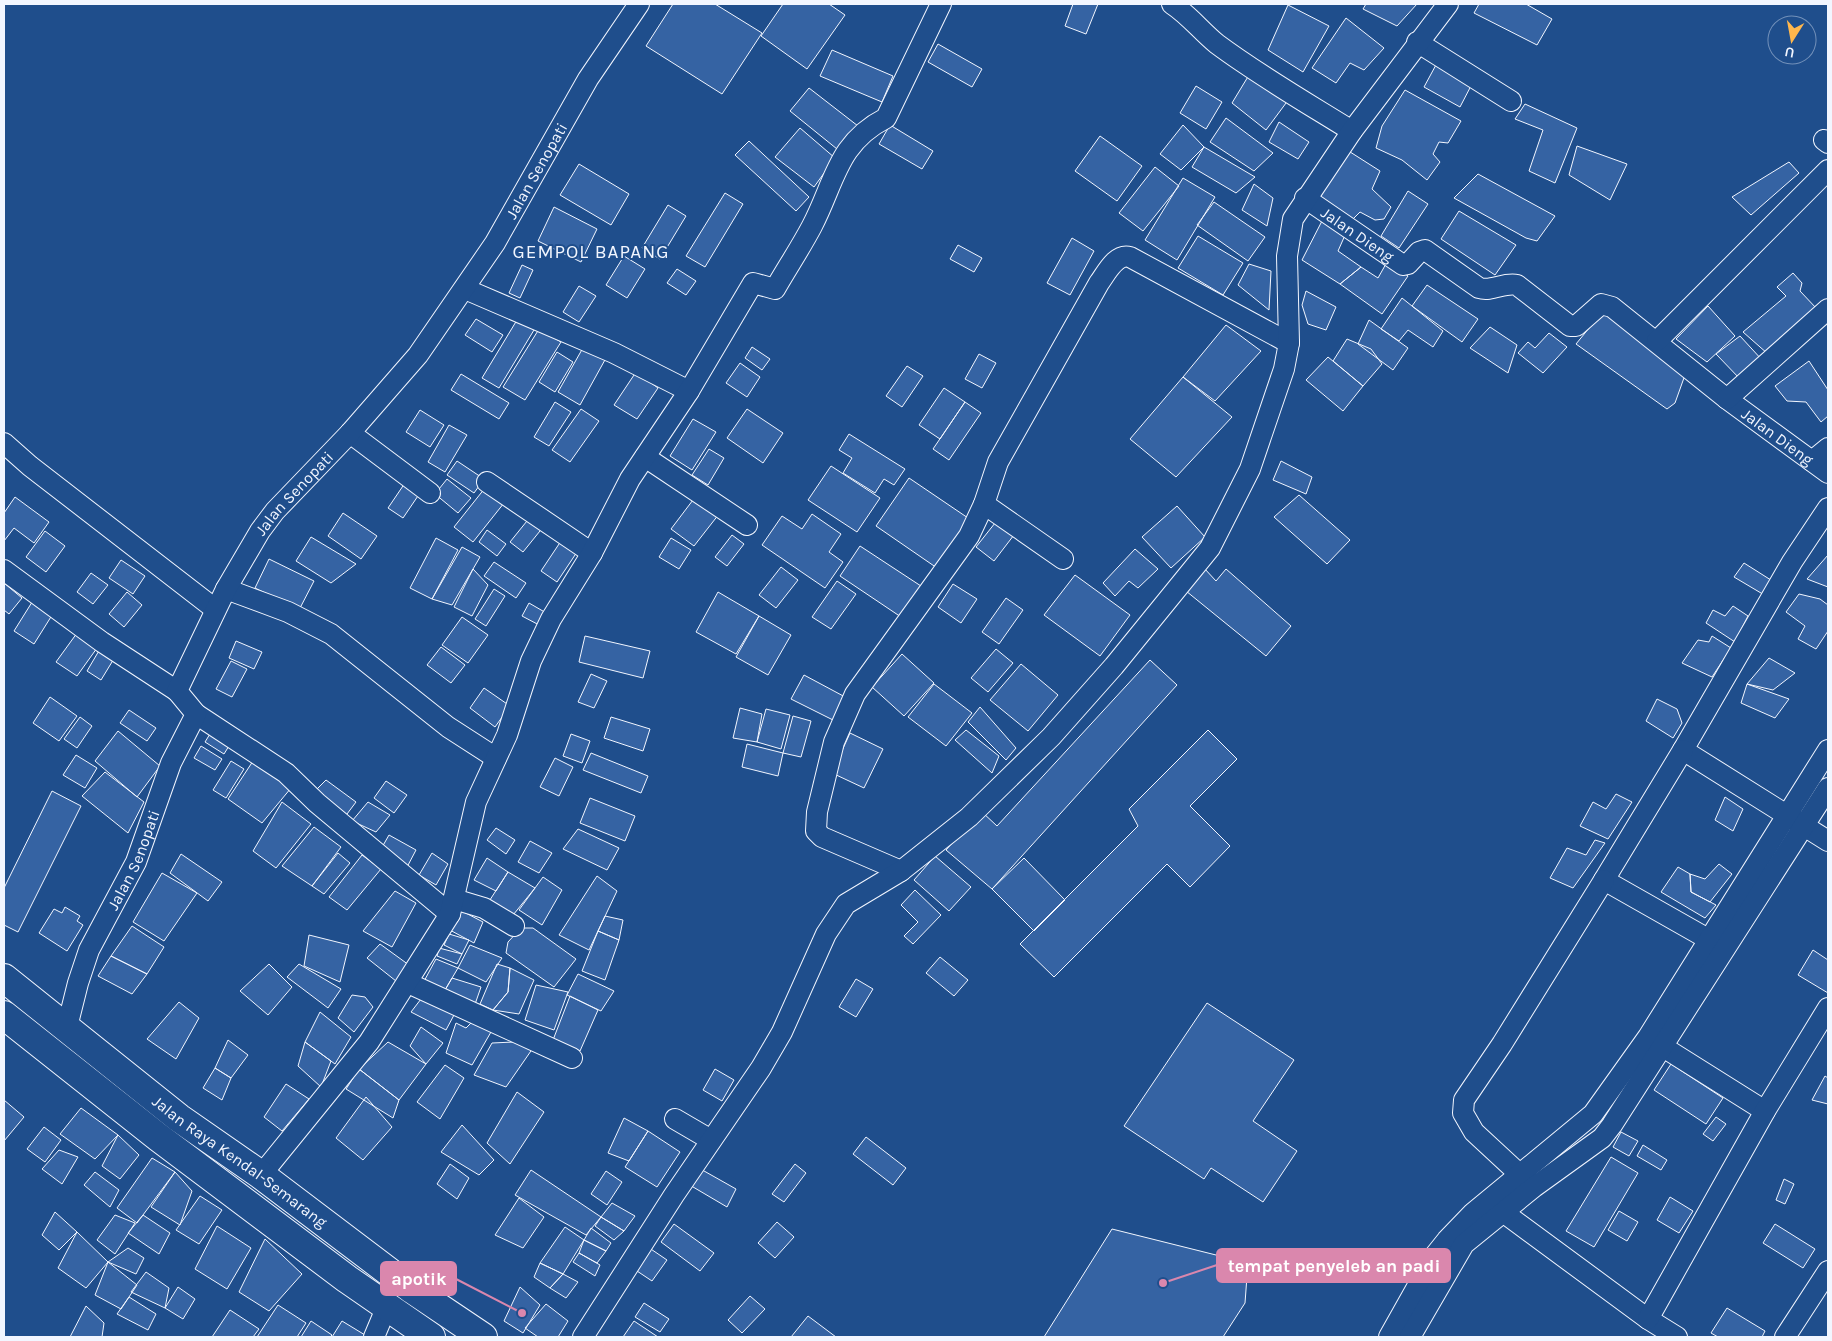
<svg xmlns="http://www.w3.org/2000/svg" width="1832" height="1341" viewBox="0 0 1832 1341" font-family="Karla,sans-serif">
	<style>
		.building { fill: #3563a3; stroke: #f2f6ff }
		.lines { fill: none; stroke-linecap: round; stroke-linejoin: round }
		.street-casing { stroke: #f2f6ff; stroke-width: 22 }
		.highway-casing { stroke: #f2f6ff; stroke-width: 30 }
		.street { stroke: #1f4e8c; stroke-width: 20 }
		.highway { stroke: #1f4e8c; stroke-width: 28 }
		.labels { text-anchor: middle; stroke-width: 4; stroke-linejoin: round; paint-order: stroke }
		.street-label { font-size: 16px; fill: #f2f6ff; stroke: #1f4e8c }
		.quarter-label { font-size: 19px; letter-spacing: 1px; fill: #f2f6ff; stroke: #1f4e8c }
		.leader { fill: none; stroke: #da87ad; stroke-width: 2 }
		.callout-dot { fill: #da87ad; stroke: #1f4e8c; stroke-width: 2 }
		.callout { fill: #da87ad; stroke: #da87ad; stroke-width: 2 }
		.callout-label { font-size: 18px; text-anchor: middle; font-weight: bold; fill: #fff }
	</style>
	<rect width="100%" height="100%" fill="#1f4e8c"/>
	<path class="building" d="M673 4H715L762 33 722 94 646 46Z
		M783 4H829L845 15 807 69 761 36Z
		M1073 4H1098L1086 34 1065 26Z
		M1366 4H1417L1397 26 1363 9Z
		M1479 4H1526L1552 19 1537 45 1474 13Z
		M1288 5 1329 26 1303 72 1268 50Z
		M1346 18 1384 48 1364 70 1350 63 1336 83 1312 68Z
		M938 44 982 69 972 87 928 62Z
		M832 50 893 76 882 102 820 76Z
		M1437 63 1473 82 1460 107 1424 87Z
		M1249 75 1289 99 1266 130 1232 103Z
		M1196 86 1222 102 1206 129 1180 113Z
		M809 88 858 126 837 149 790 111Z
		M1405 90 1461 121 1448 143 1439 142 1433 154 1440 162 1427 180 1402 160 1376 148 1382 126Z
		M1525 104 1577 128 1555 183 1529 171 1543 130 1515 119Z
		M1226 118 1273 153 1254 171 1210 142Z
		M1279 122 1309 142 1298 159 1269 142Z
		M890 125 933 151 922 169 879 144Z
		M1183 125 1204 147 1181 170 1160 154Z
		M800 128 835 158 814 187 775 157Z
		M1100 136 1142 166 1117 201 1075 171Z
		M749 141 809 197 796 211 735 155Z
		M1577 146 1627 164 1610 200 1569 175Z
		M1204 147 1255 177 1236 193 1192 167Z
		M1347 150 1380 171 1372 189 1391 207 1384 219 1375 220 1360 212 1351 221 1311 196Z
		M1789 162 1799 173 1751 215 1732 197Z
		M579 164 629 194 611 225 560 195Z
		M1155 167 1179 186 1143 231 1119 213Z
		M1478 174 1555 216 1537 241 1526 238 1454 198Z
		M1183 178 1215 197 1177 260 1145 240Z
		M1254 184 1273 198 1267 226 1242 210Z
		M1408 191 1428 204 1399 248 1381 236Z
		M725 193 743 204 705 267 686 256Z
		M1214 202 1265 237 1248 261 1197 225Z
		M668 205 686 216 660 259 642 248Z
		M554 207 597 229 581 262 538 241Z
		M1459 211 1516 245 1495 275 1441 239Z
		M1323 219 1346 233 1338 251 1361 267 1340 284 1302 260Z
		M1198 236 1243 263 1223 295 1178 268Z
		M1072 238 1094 251 1070 295 1047 283Z
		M958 245 982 258 974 272 950 259Z
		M624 256 645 269 627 298 606 285Z
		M1387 262 1408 276 1382 314 1340 284 1361 267 1378 278Z
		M1249 264 1271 271 1269 310 1238 285Z
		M522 265 533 270 520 298 509 293Z
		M677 269 696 281 686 295 667 283Z
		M1793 273 1802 283 1800 291 1817 309 1768 354 1743 332 1786 296 1777 287Z
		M1427 285 1478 319 1462 342 1412 306Z
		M579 286 596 296 579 322 563 312Z
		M1306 291 1336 307 1326 330 1308 324 1302 305Z
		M1402 298 1443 331 1433 347 1408 330 1399 341 1381 329Z
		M1708 306 1735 336 1707 362 1676 339Z
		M1603 311 1685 375 1675 403 1667 409 1576 344Z
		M520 315 537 325 499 388 482 378Z
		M476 319 503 335 492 352 465 335Z
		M1369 320 1408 348 1393 370 1358 344Z
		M1226 325 1261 351 1215 401 1183 377Z
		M1490 327 1517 345 1508 373 1470 348Z
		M539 329 561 342 525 400 503 387Z
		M1549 333 1567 347 1543 373 1518 353 1528 342 1535 348Z
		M1740 336 1763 361 1741 380 1716 354Z
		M1347 339 1371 349 1382 364 1363 386 1333 361Z
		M584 346 606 358 580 405 558 392Z
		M752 347 770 359 762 370 745 358Z
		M557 352 573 362 555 392 539 382Z
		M979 354 996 363 982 388 965 379Z
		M1328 357 1363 386 1343 411 1306 380Z
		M1809 361 1828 390V416L1821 422 1806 402 1787 401 1775 386Z
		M740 363 760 377 747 397 726 383Z
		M907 366 923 376 902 407 886 396Z
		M636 372 658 388 637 419 614 405Z
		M461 374 509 403 499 419 451 390Z
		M1183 377 1232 417 1176 477 1130 439Z
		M944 388 965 402 940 439 919 425Z
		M555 402 571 412 549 446 534 437Z
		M965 402 981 413 949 460 933 449Z
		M581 409 599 421 570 462 552 450Z
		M747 409 783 433 763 463 727 438Z
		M420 410 444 425 430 447 406 432Z
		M693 419 716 432 692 470 670 456Z
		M449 425 467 435 445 472 428 462Z
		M849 434 905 469 894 485 884 479 875 493 843 473 852 458 839 450Z
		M709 449 724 458 708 485 692 475Z
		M457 461 484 479 474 493 447 475Z
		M1281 461 1312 477 1306 494 1273 480Z
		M831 466 880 498 857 532 808 500Z
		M909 478 971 520 937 568 876 526Z
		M447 479 471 498 458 513 435 494Z
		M407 480 422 490 403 518 388 508Z
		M485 488 504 503 473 542 454 527Z
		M1299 495 1350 540 1327 564 1274 517Z
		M696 496 719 514 694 546 671 529Z
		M15 497 49 522 34 543 14 528 4 541V513Z
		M1177 506 1205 537 1171 568 1142 537Z
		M343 513 377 536 361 559 328 536Z
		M812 514 841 534 829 552 843 562 825 588 762 545 782 516 802 529Z
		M531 516 544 526 523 552 510 542Z
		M999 518 1017 531 994 561 976 547Z
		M487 530 506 544 497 556 479 542Z
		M45 531 65 546 46 572 26 557Z
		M732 535 744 544 727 566 715 557Z
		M311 537 356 564 331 583 296 561Z
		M436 538 458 550 432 599 410 588Z
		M563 538 579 549 557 582 541 571Z
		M671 538 691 550 679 569 659 557Z
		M860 546 924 588 904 619 840 576Z
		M462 547 480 557 452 605 432 599Z
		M1135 549 1158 569 1138 588 1129 581 1115 596 1103 583Z
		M1828 555V587L1807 579Z
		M269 559 314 581 299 610 255 588Z
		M121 560 145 576 133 594 109 578Z
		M494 562 526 583 516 598 484 576Z
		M1744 563 1774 582 1766 596 1734 577Z
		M781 567 798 580 776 608 759 595Z
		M1204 568 1216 581 1226 569 1291 626 1266 656 1186 591Z
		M473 569 488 585 472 616 454 607Z
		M91 573 108 585 93 604 77 592Z
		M1075 575 1130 615 1100 656 1044 615Z
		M837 581 856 594 831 629 812 617Z
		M4 583 22 598 9 614 4 610Z
		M953 584 977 599 961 623 938 607Z
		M494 589 505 596 486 626 475 619Z
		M127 592 142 605 124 627 109 614Z
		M718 592 759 616 736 654 696 632Z
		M1799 594 1820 599 1828 605V631L1816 649 1798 639 1805 626 1786 612Z
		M1006 598 1023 610 999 644 982 632Z
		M34 599 54 612 34 644 14 631Z
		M529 603 548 614 541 626 522 616Z
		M1733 606 1748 616 1735 642 1706 623 1713 610 1725 616Z
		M759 616 791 635 768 675 736 657Z
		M462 617 488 635 468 663 442 645Z
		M77 633 97 648 77 676 56 662Z
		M585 636 650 651 643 678 579 662Z
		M1712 636 1731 648 1712 677 1682 663 1698 640 1709 642Z
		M236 641 262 652 254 669 229 658Z
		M441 647 465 665 451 683 427 665Z
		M100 649 115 657 101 680 87 671Z
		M996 649 1013 663 988 692 971 678Z
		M902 654 934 683 904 716 872 687Z
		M1769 658 1795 673 1773 690 1747 684Z
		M1150 660 1177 685 992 889 946 850 981 811 997 826Z
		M231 661 247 669 232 697 216 689Z
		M1021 664 1058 695 1028 731 990 700Z
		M591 674 607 681 594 708 578 702Z
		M804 675 847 698 835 721 791 699Z
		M934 684 972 713 946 746 908 717Z
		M1747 684 1789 699 1775 718 1741 703Z
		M484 688 510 706 495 727 470 708Z
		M50 697 77 716 59 741 33 723Z
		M1657 699 1677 709 1682 723 1673 738 1646 721Z
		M980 707 1016 748 1006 760 968 722Z
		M740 708 762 714 757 742 733 738Z
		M766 709 790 715 781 749 757 742Z
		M129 710 156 728 147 741 120 723Z
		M793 716 811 721 801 757 783 753Z
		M80 717 92 726 77 748 64 739Z
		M611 717 650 729 643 751 604 738Z
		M213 729 232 741 224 754 205 742Z
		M966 730 999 756 992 773 955 740Z
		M1208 730 1237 759 1190 806 1230 846 1190 887 1167 864 1054 977 1020 944 1138 826 1129 809Z
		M118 731 160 766 137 797 95 761Z
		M850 733 883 749 864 788 832 773Z
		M571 734 590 741 582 763 563 756Z
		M747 744 783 753 778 776 742 767Z
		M201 746 222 759 215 770 194 758Z
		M591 753 648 776 641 793 583 770Z
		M76 755 97 768 85 788 63 775Z
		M255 758 291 788 262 823 228 799Z
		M555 758 573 767 559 796 540 787Z
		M231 761 244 769 226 798 213 790Z
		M105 772 144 802 128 833 82 796Z
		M326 780 356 802 344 818 313 793Z
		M386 781 407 795 394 813 374 798Z
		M52 791 81 806 18 932 4 925V888Z
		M1616 794 1632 802 1608 839 1580 826 1593 802 1606 809Z
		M1725 797 1743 809 1733 831 1715 820Z
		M590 798 635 816 625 841 580 823Z
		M282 802 311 824 276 868 253 851Z
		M368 802 390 815 376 832 352 821Z
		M314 827 341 847 312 886 282 866Z
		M496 828 515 840 506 854 487 840Z
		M578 829 619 848 607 870 563 849Z
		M389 835 416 850 406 869 381 849Z
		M1595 840 1605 843 1573 888 1550 878 1567 848 1586 855Z
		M530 841 552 853 539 873 518 862Z
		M338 853 350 863 324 894 312 886Z
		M432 853 448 864 436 885 419 875Z
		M181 854 222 882 208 901 170 873Z
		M362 855 381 869 347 910 329 897Z
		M935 856 971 887 949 911 914 880Z
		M487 858 508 872 496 891 474 880Z
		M1024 858 1065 900 1034 931 992 889Z
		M1719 864 1732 874 1710 902 1691 892 1690 874 1705 879Z
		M1678 867 1690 874 1691 892 1716 905 1705 918 1661 892Z
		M508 872 535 888 509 920 486 906Z
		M162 873 197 893 164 941 133 922Z
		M597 876 617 891 589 950 559 935Z
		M543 877 562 890 542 925 519 910Z
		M915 890 941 915 913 944 904 936 918 922 901 905Z
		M395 891 416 903 392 947 363 931Z
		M65 907 80 916 77 921 83 925 67 951 39 933 54 909 62 913Z
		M460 910 483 922 474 943 448 929Z
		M605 916 623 920 619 940 598 931Z
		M132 926 164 947 147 974 111 956Z
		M521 928H533L576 959 554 987 506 953 508 942Z
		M598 931 619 940 605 980 582 971Z
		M449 934 469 940 462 954 444 945Z
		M309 935 349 945 340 982 304 966Z
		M380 944 409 965 401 985 367 958Z
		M470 945 502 958 486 982 458 968Z
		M439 948 462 954 457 964 437 956Z
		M1813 950 1828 960V993L1798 975Z
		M111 956 147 974 132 994 98 976Z
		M940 957 968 980 954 996 926 973Z
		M436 959 458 968 445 990 423 983Z
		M269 964 292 987 268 1015 240 991Z
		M299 964 341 989 328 1008 287 977Z
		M497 964 510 968 508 992 493 1010 480 1004Z
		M510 968 534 980 519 1014 493 1010 508 992Z
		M578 974 614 991 601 1011 567 995Z
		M452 978 481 987 473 1010 445 990Z
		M856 979 873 989 856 1017 839 1007Z
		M536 985 568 992 554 1030 525 1020Z
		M352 995 365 997 373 1007 354 1032 338 1018Z
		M570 996 598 1010 580 1051 553 1040Z
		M421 999 454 1015 446 1030 411 1012Z
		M179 1002 199 1018 176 1059 147 1039Z
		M1207 1003 1294 1060 1253 1121 1297 1151 1263 1202 1211 1168 1204 1179 1124 1126Z
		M320 1012 351 1037 335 1064 305 1042Z
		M476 1018 491 1032 472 1065 446 1053 456 1023 466 1028Z
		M421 1027 443 1043 426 1064 410 1046Z
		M228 1040 248 1055 231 1078 215 1068Z
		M305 1042 331 1061 321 1087 298 1066Z
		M388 1042 426 1064 399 1100 359 1069Z
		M514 1042 533 1048 506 1087 474 1075 492 1043Z
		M1671 1064 1723 1098 1706 1124 1654 1090Z
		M445 1065 464 1078 440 1119 417 1102Z
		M215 1068 231 1078 222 1100 203 1088Z
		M359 1069 399 1100 393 1118 346 1089Z
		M715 1069 734 1080 722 1101 703 1090Z
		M1825 1076 1828 1078V1104L1812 1100Z
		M286 1084 309 1099 282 1131 264 1117Z
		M517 1092 544 1112 510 1164 487 1143Z
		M366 1097 392 1127 363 1160 336 1138Z
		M4 1100 24 1117 4 1141Z
		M81 1108 118 1135 95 1159 60 1134Z
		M1716 1117 1726 1124 1713 1141 1703 1134Z
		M624 1118 648 1131 629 1161 608 1153Z
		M462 1125 494 1160 479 1175 441 1152Z
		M44 1127 61 1140 45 1162 27 1149Z
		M648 1131 680 1152 657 1187 625 1167Z
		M1621 1132 1638 1141 1629 1156 1613 1147Z
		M118 1135 139 1155 120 1179 102 1166Z
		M866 1137 906 1168 893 1185 853 1154Z
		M1643 1145 1667 1160 1661 1170 1637 1156Z
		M59 1150 78 1157 62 1184 42 1169Z
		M1611 1157 1638 1173 1594 1247 1566 1231Z
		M152 1158 175 1172 137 1223 117 1208Z
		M450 1164 469 1178 457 1199 437 1184Z
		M795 1164 806 1173 784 1202 772 1194Z
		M697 1167 736 1189 727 1207 688 1184Z
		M531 1170 601 1217 586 1235 515 1195Z
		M606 1171 622 1182 607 1205 591 1194Z
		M95 1172 119 1190 110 1207 84 1185Z
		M175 1172 192 1191 180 1225 151 1207Z
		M1784 1179 1794 1184 1785 1204 1776 1200Z
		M200 1196 222 1210 199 1244 176 1230Z
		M1670 1197 1693 1211 1679 1233 1657 1220Z
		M519 1198 544 1217 523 1248 495 1235Z
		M612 1203 635 1216 624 1231 601 1217Z
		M1619 1211 1638 1222 1627 1241 1608 1230Z
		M55 1212 77 1232 59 1250 42 1235Z
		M115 1215 135 1223 115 1254 97 1240Z
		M143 1215 170 1233 159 1254 128 1233Z
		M601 1217 624 1231 614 1240 595 1226Z
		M777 1222 794 1237 775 1258 758 1243Z
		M674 1224 714 1253 700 1271 661 1242Z
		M1775 1224 1815 1249 1803 1268 1763 1243Z
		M217 1226 251 1248 227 1289 195 1269Z
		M565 1227 584 1240 563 1274 540 1263Z
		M591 1228 611 1243 606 1251 584 1240Z
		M1112 1229 1248 1263 1245 1303 1223 1337H1044Z
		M77 1232 108 1262 86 1288 58 1268Z
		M265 1239 302 1274 269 1311 239 1292Z
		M584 1240 606 1251 597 1263 579 1253Z
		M642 1243 667 1260 652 1281 628 1265Z
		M128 1248 144 1258 136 1274 108 1262Z
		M579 1253 600 1265 595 1276 573 1262Z
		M108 1262 137 1285 121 1309 95 1295Z
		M540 1263 563 1274 550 1288 534 1277Z
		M146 1272 169 1288 165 1308 131 1292Z
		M563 1274 578 1282 566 1298 550 1288Z
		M178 1287 195 1299 183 1319 165 1308Z
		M520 1287 540 1305 523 1333 504 1321Z
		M750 1296 765 1309 742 1333 728 1320Z
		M129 1297 156 1314 148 1330 117 1314Z
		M644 1303 669 1319 660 1332 635 1317Z
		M546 1304 568 1321 558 1337H538L525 1328Z
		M278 1305 306 1323 297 1337H257Z
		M86 1306 104 1323 102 1337H70Z
		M1727 1308 1765 1331 1762 1337H1718L1711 1333Z
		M230 1310 259 1329 253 1337H212Z
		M808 1316 836 1337H791Z
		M311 1321 332 1335 330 1337H301Z
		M342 1321 365 1335 363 1337H332Z
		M634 1321 658 1337H623Z"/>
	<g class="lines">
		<defs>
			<g id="street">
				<path d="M1172 4C1189 15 1201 31 1217 44 1260 76 1307 103 1352 131"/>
				<path d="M1417 42 1511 101"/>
				<path d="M1824 140 1828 143"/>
				<path id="s1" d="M1305 198 1403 265 1408 264 1419 252 1425 250 1479 288C1492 292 1504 282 1517 285L1570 326H1576L1601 304 1612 307 1727 399 1828 473"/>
				<path d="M465 289 614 353 689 391"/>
				<path d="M1657 341 1828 170"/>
				<path d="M1727 399 1828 309"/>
				<path d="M350 433 430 493"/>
				<path d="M4 443 30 466 215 609"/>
				<path d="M645 457 747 525"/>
				<path d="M1812 461 1828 448"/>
				<path d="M487 482 592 553"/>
				<path d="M984 504 1063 559"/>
				<path d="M1828 508 1792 562 1683 750 1828 841"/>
				<path d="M4 570 102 642 177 691"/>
				<path d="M226 589 288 612 331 634 448 727 496 758"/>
				<path d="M196 714 286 773 317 803 450 914"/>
				<path d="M1683 750 1604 880 1708 939"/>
				<path d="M901 871 822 837 816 831 817 812 834 742 855 694 969 536 984 504 998 462 1099 283C1107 272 1116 253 1130 257L1289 343"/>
				<path d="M454 899 484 908 514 926"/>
				<path d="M408 983 572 1058"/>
				<path id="s2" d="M67 1027 78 983 89 950 136 862 171 763 196 714 177 691 226 589 260 531 275 511 350 433 418 355 495 243 588 79 639 4"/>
				<path d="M1652 1040 1765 1111"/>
				<path d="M675 1119 711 1140"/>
				<path d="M261 1175 369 1042 450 914 476 802 507 735 531 661 551 619 592 553 630 479 689 391 753 283 775 289C787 268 801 247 812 226 835 182 837 143 886 118L941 4"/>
				<path d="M1529 1183 1474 1132 1463 1113 1464 1100 1502 1044 1604 880"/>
				<path d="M1492 1204 1648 1319 1677 1337"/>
				<path d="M1648 1319 1765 1111 1828 1008"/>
				<path d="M374 1337 387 1306"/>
				<path d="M583 1337 674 1195 761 1068 782 1032 826 934 846 904 901 871 969 817 1051 737 1114 666 1210 548 1250 469 1284 369 1289 343 1287 256 1293 219 1352 131 1448 4"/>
				<path d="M1389 1337 1435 1255 1447 1240 1473 1213 1593 1114 1648 1037 1828 750"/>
				<path d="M1410 1337 1464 1244 1534 1187 1602 1138 1612 1125 1828 788"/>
				<path d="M1785 1337 1828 1271"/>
			</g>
			<g id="highway">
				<path id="s3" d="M4 978 179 1118 261 1175 413 1290 483 1337"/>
				<path d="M4 1015 158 1137 347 1279 431 1337"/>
			</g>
		</defs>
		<use href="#street" class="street-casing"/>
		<use href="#highway" class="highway-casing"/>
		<use href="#street" class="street"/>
		<use href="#highway" class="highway"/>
	</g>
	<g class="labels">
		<g class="street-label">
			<text dy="6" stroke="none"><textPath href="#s2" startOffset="1006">Jalan Senopati</textPath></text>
			<text dy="6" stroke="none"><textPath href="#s1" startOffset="64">Jalan Dieng</textPath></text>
			<text dy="6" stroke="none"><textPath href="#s1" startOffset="579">Jalan Dieng</textPath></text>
			<text dy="6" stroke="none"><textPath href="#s2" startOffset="601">Jalan Senopati</textPath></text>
			<text dy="6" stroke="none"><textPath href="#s2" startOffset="181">Jalan Senopati</textPath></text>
			<text dy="6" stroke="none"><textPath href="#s3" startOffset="299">Jalan Raya Kendal-Semarang</textPath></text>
		</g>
		<g class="quarter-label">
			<text x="591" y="258">GEMPOL BAPANG</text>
		</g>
	</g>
	<path class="leader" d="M1163 1283L1217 1265M522 1313L456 1279"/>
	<g class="callout-dot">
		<circle cx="1163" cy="1283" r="5"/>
		<circle cx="522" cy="1313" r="5"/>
	</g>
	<g class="callout">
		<rect x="1217" y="1249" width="233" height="33" rx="5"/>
		<rect x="381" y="1262" width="75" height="33" rx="5"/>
	</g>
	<g class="callout-label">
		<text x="1334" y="1272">tempat penyeleb an padi</text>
		<text x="419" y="1285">apotik</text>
	</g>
	<rect width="1832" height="1341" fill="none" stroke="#f2f6ff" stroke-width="10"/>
	<g transform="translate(1792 40) rotate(191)"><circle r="24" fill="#1f4e8c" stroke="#7391ba"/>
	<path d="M0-4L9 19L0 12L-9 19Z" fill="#ffb74d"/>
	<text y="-8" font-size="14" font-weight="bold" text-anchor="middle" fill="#f2f6ff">U</text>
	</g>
</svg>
